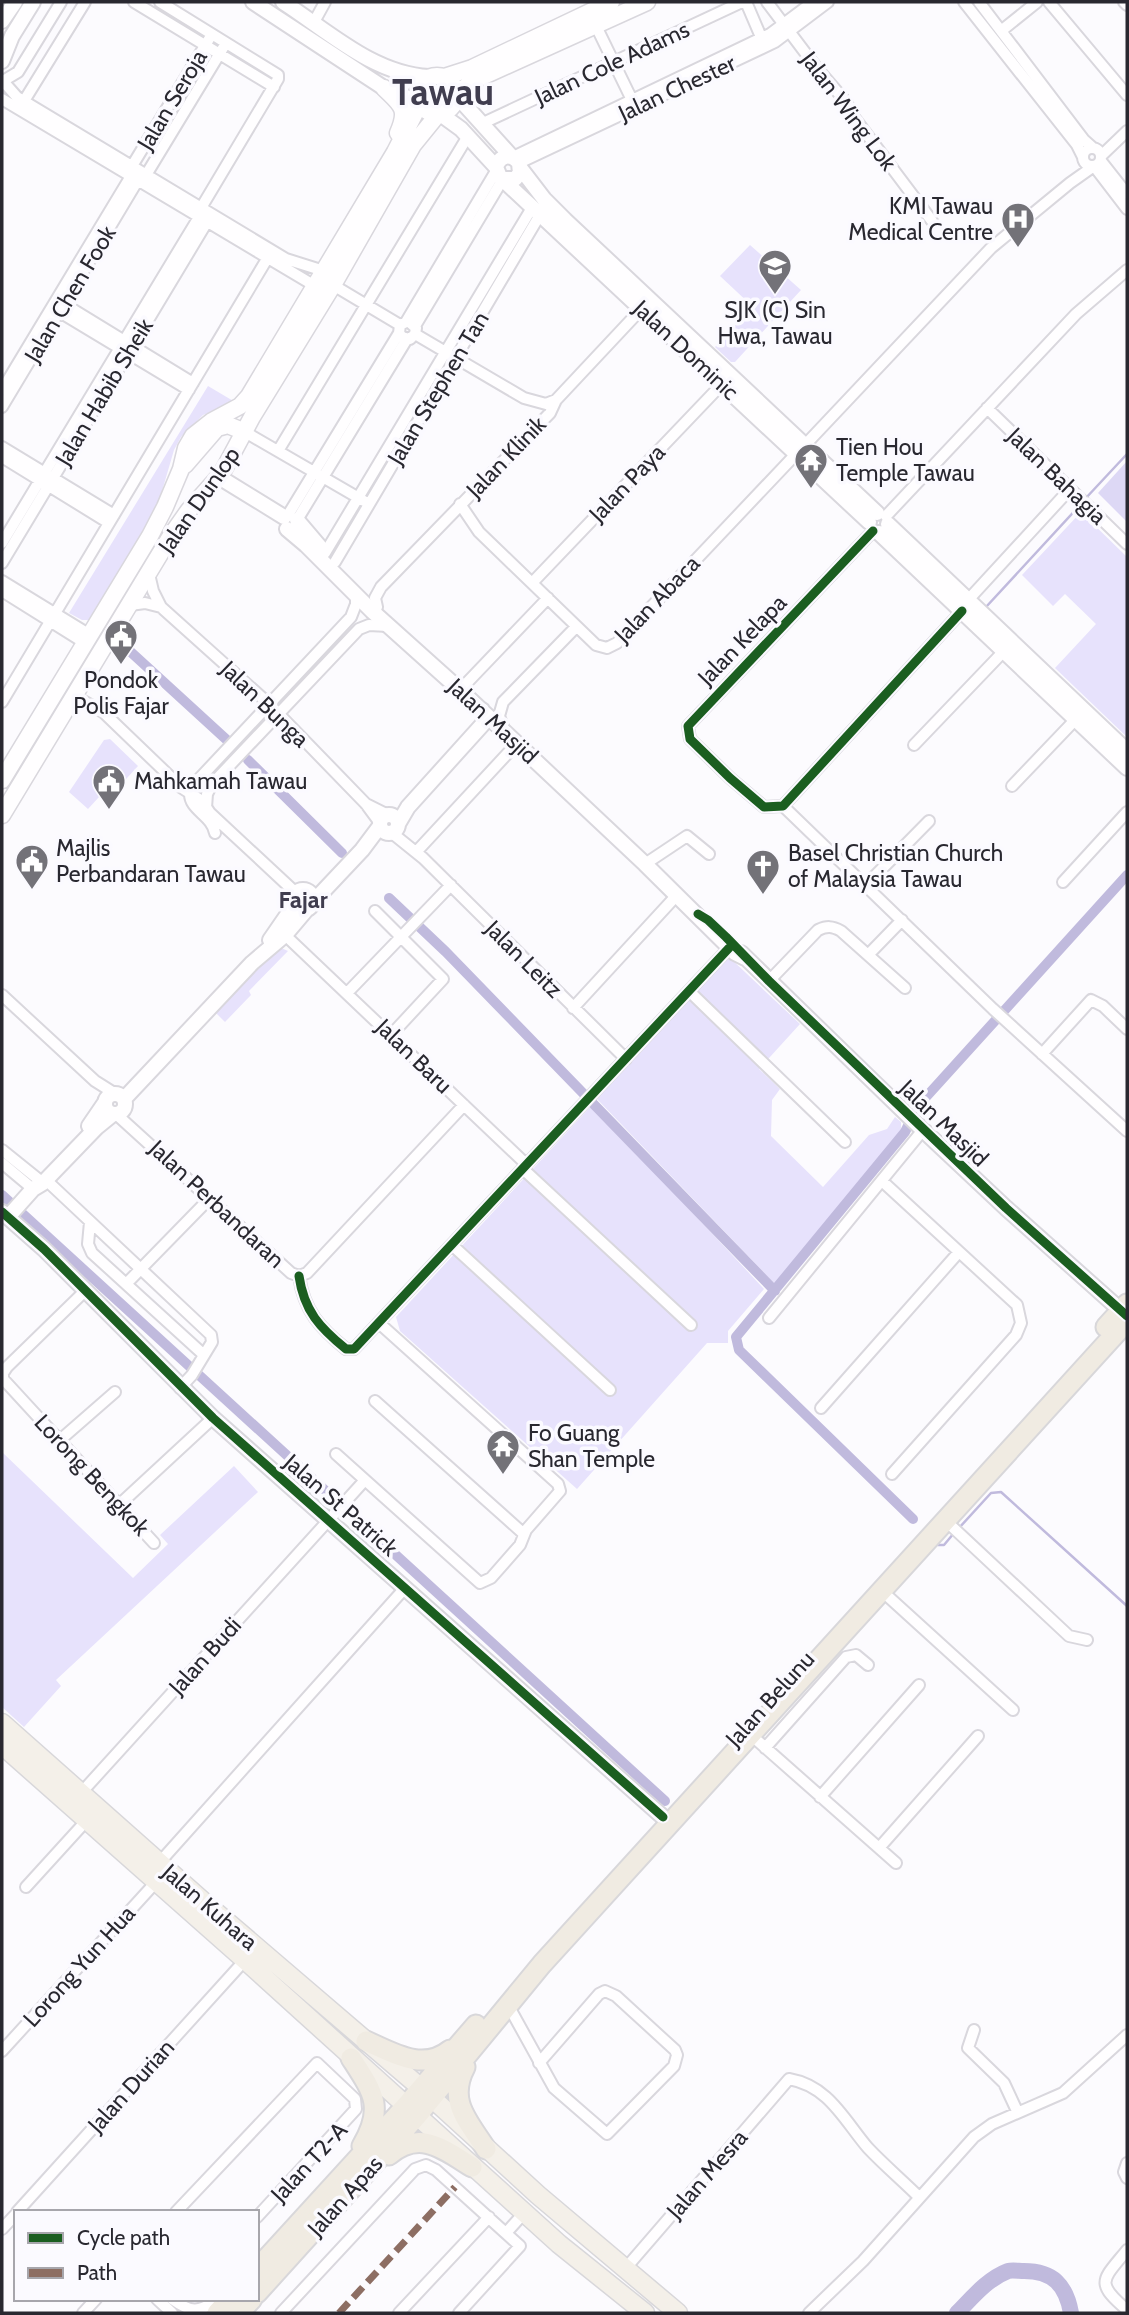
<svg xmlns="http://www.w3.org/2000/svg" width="1129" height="2315" viewBox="0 0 1129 2315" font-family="Cabin,sans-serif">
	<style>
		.green { fill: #e7e2fc }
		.forest { fill: #ddd8f5 }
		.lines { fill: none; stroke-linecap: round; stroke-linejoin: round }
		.stream { stroke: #c0badd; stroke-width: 2.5 }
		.canal { stroke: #c0badd; stroke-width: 10 }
		.river { stroke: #c0badd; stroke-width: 16 }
		.minor-casing { stroke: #d9d7dd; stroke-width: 14 }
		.tertiary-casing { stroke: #d9d7dd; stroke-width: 18 }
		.secondary-casing { stroke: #d9d7dd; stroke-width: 19 }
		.primary-casing { stroke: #d8d7da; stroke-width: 21 }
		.trunk-casing { stroke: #d8d7da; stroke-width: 23 }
		.minor { stroke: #fffeff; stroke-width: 10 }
		.tertiary { stroke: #fffeff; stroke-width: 14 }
		.secondary { stroke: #fffeff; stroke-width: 16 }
		.primary { stroke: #f4f0e9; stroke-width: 18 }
		.trunk { stroke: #f0ebe2; stroke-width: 19 }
		.quiet { stroke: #8d6e63; stroke-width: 7; stroke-dasharray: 14 7; stroke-linecap: butt }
		.cycleway-casing { stroke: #fbfaff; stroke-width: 13 }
		.cycleway { stroke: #1b5e20; stroke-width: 9 }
		.labels { text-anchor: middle; stroke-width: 7; stroke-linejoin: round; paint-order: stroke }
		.street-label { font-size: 23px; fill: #292830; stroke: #fbfaff }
		.poi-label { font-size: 23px; fill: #292830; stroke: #fbfaff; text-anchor: start }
		.neighbourhood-label { font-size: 24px; font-weight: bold; fill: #403d4f; stroke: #fbfaff }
		.town-label { font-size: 37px; font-weight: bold; fill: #403d4f; stroke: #fbfaff }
	</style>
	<rect width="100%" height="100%" fill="#fcfbfe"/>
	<path class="green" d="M750 245 801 290 735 362H731L715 347 752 306 720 276Z
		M208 386 235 402 203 415 181 437 174 450 155 515 90 620H82L69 613Z
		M1081 512 1127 557V737L1055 668 1096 624 1065 594 1053 606 1022 575Z
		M110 739 138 766 116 790 110 785 88 809 69 792 104 740Z
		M279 947 288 951 249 991 251 995 225 1022 216 1013Z
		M729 957 800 1024 759 1069 780 1089 772 1100 771 1136 823 1187 869 1135 887 1129 895 1117 901 1122V1131L776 1285 597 1099Z
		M592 1105 764 1289 728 1331V1343H707L577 1489 400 1331 396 1317Z
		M2 1452 133 1578 168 1544 160 1535 234 1466 258 1492 56 1680 61 1686 24 1727 2 1707Z"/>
	<path class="forest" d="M1127 461V522L1098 493Z"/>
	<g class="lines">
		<path class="stream" d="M1085 499 1127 454
			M986 607 1081 504
			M959 1528 991 1493 1001 1492 1127 1606
			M938 1545H944L954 1533"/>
		<path class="canal" d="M122 644 228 741
			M248 760 342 853
			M389 898 446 952 775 1291
			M2 1195 665 1801
			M913 1519 739 1350 736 1337 905 1132 917 1107 1127 875"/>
		<path class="river" d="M957 2313C972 2298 987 2279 1008 2271 1012 2270 1019 2271 1024 2271 1053 2271 1066 2285 1071 2313"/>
		<defs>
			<path id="minor" d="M134 2 274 87
				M160 2 278 75V79L201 208
				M746 2 764 44
				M767 2 816 67 847 103 850 112 932 221
				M964 2 1077 145 1083 157
				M979 2 1084 140 1093 148
				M1049 2 1127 95
				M1124 2 1127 5
				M314 22 325 2
				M596 26 632 100
				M1001 31 1037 2
				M2 80 17 97 286 259 324 271
				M3 81 18 72 61 2
				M2 99 315 286
				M24 101 85 2
				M481 124 742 2
				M1083 157a9 9 0 1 1 18 0a9 9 0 1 1-18 0Z
				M1101 156 1127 131
				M513 157 770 34 813 2
				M1101 161 1127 194
				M519 163 775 42 828 2
				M132 166 209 39
				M146 175 223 48
				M333 285 400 325
				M59 301 193 383
				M53 308 189 390
				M406 322 496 171
				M415 326 503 179
				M415 334 524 398 546 404 556 400
				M2 390 131 176
				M2 407 138 180
				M987 408 1127 544
				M245 432 364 501
				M806 444 991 248 1070 183 1094 166 1127 209
				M2 447 114 515
				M278 451 468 136
				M2 457 109 523
				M460 504 479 532 596 645 607 648 617 643 796 454
				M288 515 399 333 400 325 408 321 416 328 415 334 410 339 402 337 399 333
				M886 516 1076 314 1127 270
				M297 520 407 339
				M873 531 688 726 690 739 730 778 764 807 783 806 962 611
				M2 543 199 217
				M325 553 533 206
				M335 562 541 213
				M2 563 207 222
				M149 574 153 591 161 607 269 704 366 804 380 823
				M2 581 90 635
				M532 583 722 384
				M2 591 85 643
				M968 600 1070 489
				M130 605 145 603 161 607
				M377 607 375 598 381 587 550 413 556 400 646 304
				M460 690 548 598
				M74 696 103 712 182 788 202 801 210 813 296 893
				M2 702 267 259
				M504 729 499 716 503 702 576 627
				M914 745 1004 651
				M1012 786 1076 719
				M190 793 198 780 351 617 356 604V594
				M190 793C189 810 212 815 215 833
				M366 804 388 815
				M783 806 993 1009 1127 1131
				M206 808 207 794 212 784 359 629 369 625 388 626
				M392 833 423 858 626 1059
				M418 850 508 753 515 748 522 749
				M645 864 687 836 709 854
				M1063 882 1127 812
				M866 885 929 821
				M375 911 443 979 391 1035
				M285 935 527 1165
				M868 955 902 920
				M769 981 818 930C827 926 832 926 841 931L905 988
				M689 991 845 1142
				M347 993 451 885
				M2 995 95 1081 114 1093
				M573 1008 677 895
				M1042 1054 1091 1000 1103 1006 1127 1029
				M116 1114 291 1273 299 1276
				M2 1150 38 1179
				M2 1163 33 1189
				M523 1169 691 1325
				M46 1180 211 1335 212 1342 192 1375 180 1388
				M882 1181 1017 1305 1021 1323 1016 1335 892 1474
				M90 1222 88 1244 92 1253 204 1355
				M452 1245 610 1390
				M299 1276C304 1311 320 1328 346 1349H354L729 948
				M299 1276 307 1273 464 1105
				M126 1284 210 1198
				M85 1291 7 1367 3 1373V1379L154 1543
				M769 1318 923 1130
				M375 1401 524 1534
				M821 1408 959 1252
				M60 1440 115 1392
				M336 1454 480 1583 491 1578 520 1545 526 1530 560 1491 558 1484 379 1323
				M119 1505 213 1418
				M946 1521 1069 1636 1087 1640
				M882 1591 1013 1710
				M751 1735 896 1863
				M765 1748 846 1657 856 1655 868 1665
				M81 1793 365 1480
				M820 1797 919 1685
				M879 1848 978 1736
				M159 1863 405 1588
				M26 1887 87 1820
				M508 2005 554 2088 607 2134 674 2066 677 2055 675 2050 616 1996 605 1991 599 1994 539 2063
				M974 2030 968 2048 1004 2083 1017 2111
				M2 2051 156 1882
				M1127 2163 1124 2172 1127 2178
				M17 2212 245 1960
				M176 2212 317 2063 355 2099 356 2109 257 2217
				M2 2229 16 2214
				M506 2233 524 2213
				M1127 2250C1103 2280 1094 2282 1127 2310
				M625 2269 789 2079C829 2086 844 2120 868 2148 884 2165 903 2181 919 2197
				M157 2299 172 2313
				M172 2299C194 2315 198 2311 222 2299
				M83 2313 96 2299
				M281 2313 415 2169 426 2165 436 2170 520 2246 459 2313
				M399 2313 489 2217
				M809 2313 863 2261 974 2137 992 2124 1063 2093 1127 2035"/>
			<path id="tertiary" d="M253 2 384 88 420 103
				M283 2C328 31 373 74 429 77
				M2 21 15 2
				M2 61 12 36 33 2
				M455 94 511 156
				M439 113 461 129 496 167
				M521 169 544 199 565 220 877 513
				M503 179H515L520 173 519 163C511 153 500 155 496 167L500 177 869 522
				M219 477 284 517
				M297 520 320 547
				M888 524 1127 751
				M287 529 306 545 372 611 460 690 645 864 735 953 745 958
				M879 533 1127 768
				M380 824a9 9 0 1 1 18 0a9 9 0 1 1-18 0Z
				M398 824 408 807 482 725 485 718 482 710
				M293 900a10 10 0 1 1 20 0a10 10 0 1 1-20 0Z
				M313 902 362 850 380 826
				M270 940 290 911 294 903
				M741 953 923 1130 1006 1208 1126 1315
				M105 1104a10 10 0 1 1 20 0a10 10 0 1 1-20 0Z
				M124 1099 252 963 285 935 307 909
				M89 1126 104 1104
				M2 1212 44 1249 213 1418 663 1817
				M8 1217 33 1189 43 1183 97 1127 113 1114"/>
			<path id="secondary" d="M418 95a19 19 0 1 1 38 0a19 19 0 1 1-38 0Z
				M444 77 472 68 611 2
				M384 88C401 105 409 108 398 133
				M455 94 477 79 647 2
				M185 465 217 428 228 425 245 432
				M2 780 150 536 165 507 181 469 186 448 193 436 212 421 240 406 249 396 395 152 420 103
				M2 815 172 534 189 510 222 473 252 417 333 285 413 145 439 113"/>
			<path id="primary" d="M2 1723 205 1903 421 2088 538 2195 678 2313
				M2 1745 245 1960 559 2244 645 2313"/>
			<path id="trunk" d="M1106 1327 1127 1304
				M366 2041C393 2053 423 2072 450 2050
				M351 2058C373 2092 385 2107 362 2146
				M465 2067C447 2101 468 2121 486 2149
				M389 2155C420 2129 443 2149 472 2167
				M257 2269 405 2107 476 2025
				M257 2293 416 2117 542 1964 1127 1321
				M217 2313 230 2299
				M239 2313 252 2299"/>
		</defs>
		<use href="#minor" class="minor-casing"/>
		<use href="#tertiary" class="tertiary-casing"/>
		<use href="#secondary" class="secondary-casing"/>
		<use href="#primary" class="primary-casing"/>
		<use href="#trunk" class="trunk-casing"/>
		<use href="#minor" class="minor"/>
		<use href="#tertiary" class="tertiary"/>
		<use href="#secondary" class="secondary"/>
		<use href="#primary" class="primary"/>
		<use href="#trunk" class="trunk"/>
		<path class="quiet" d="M339 2313 455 2187"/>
		<defs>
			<path id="cycleway" d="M873 531 688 726 690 739 730 778 764 807 783 806 962 611
				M698 914 708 920 726 937 769 981 1006 1208 1127 1316
				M2 1212 44 1249 213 1418 663 1817
				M299 1276C304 1311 320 1328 346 1349H354L729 948"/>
		</defs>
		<use href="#cycleway" class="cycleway-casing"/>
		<use href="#cycleway" class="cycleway"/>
	</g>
	<defs>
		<symbol id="hospital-pin" viewBox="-11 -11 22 30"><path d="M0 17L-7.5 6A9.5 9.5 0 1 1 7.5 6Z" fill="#737278" stroke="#fbfaff"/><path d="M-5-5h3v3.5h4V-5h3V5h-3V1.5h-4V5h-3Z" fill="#fff"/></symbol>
		<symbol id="school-pin" viewBox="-11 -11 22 30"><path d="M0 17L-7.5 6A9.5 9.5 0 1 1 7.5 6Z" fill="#737278" stroke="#fbfaff"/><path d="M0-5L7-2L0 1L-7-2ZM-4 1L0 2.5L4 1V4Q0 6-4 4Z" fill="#fff"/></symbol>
		<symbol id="temple-pin" viewBox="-11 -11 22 30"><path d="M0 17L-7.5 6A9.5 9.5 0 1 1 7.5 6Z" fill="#737278" stroke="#fbfaff"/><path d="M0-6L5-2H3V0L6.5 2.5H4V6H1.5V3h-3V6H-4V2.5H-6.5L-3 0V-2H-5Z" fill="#fff"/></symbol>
		<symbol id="civic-pin" viewBox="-11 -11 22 30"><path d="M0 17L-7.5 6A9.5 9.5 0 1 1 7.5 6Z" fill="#737278" stroke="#fbfaff"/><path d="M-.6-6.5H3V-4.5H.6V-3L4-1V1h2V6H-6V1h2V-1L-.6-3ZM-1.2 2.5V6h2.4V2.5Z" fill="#fff"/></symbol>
		<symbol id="church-pin" viewBox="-11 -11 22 30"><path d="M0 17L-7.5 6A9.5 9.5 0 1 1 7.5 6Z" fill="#737278" stroke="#fbfaff"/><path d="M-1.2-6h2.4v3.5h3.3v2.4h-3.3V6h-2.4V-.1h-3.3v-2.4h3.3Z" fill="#fff"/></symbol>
	</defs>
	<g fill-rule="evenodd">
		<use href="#hospital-pin" x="999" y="200" width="38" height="52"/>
		<use href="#school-pin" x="756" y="247" width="38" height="52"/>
		<use href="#temple-pin" x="792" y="441" width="38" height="52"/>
		<use href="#civic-pin" x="102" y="617" width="38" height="52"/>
		<use href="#civic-pin" x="90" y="762" width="38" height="52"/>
		<use href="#civic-pin" x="13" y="842" width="38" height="52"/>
		<use href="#church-pin" x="744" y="847" width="38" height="52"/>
		<use href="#temple-pin" x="484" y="1427" width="38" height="52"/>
	</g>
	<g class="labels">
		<g class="street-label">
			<text transform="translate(612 63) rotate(-25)" y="8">Jalan Cole Adams</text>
			<text transform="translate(677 88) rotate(-25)" y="8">Jalan Chester</text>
			<text transform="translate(172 100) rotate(-59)" y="8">Jalan Seroja</text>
			<text transform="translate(849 111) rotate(53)" y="8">Jalan Wing Lok</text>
			<text transform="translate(70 294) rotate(-59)" y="8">Jalan Chen Fook</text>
			<text transform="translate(686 350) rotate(43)" y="8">Jalan Dominic</text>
			<text transform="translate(438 388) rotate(-59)" y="8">Jalan Stephen Tan</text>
			<text transform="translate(104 392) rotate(-59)" y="8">Jalan Habib Sheik</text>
			<text transform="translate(506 457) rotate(-46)" y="8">Jalan Klinik</text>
			<text transform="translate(1057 476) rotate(44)" y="8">Jalan Bahagia</text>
			<text transform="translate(627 483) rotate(-46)" y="8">Jalan Paya</text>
			<text transform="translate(199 500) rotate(-55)" y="8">Jalan Dunlop</text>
			<text transform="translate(657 599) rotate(-46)" y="8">Jalan Abaca</text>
			<text transform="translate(742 640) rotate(-46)" y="8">Jalan Kelapa</text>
			<text transform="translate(265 704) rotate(44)" y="8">Jalan Bunga</text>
			<text transform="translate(493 721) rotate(43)" y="8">Jalan Masjid</text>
			<text transform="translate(524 959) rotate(45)" y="8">Jalan Leitz</text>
			<text transform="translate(414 1056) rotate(44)" y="8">Jalan Baru</text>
			<text transform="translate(944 1123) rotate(44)" y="8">Jalan Masjid</text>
			<text transform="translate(217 1204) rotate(43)" y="8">Jalan Perbandaran</text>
			<text transform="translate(92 1475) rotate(47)" y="8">Lorong Bengkok</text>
			<text transform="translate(341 1505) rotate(41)" y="8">Jalan St Patrick</text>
			<text transform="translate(205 1656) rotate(-48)" y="8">Jalan Budi</text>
			<text transform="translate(770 1699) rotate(-48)" y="8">Jalan Belunu</text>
			<text transform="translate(210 1907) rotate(41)" y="8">Jalan Kuhara</text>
			<text transform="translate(79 1966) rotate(-48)" y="8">Lorong Yun Hua</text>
			<text transform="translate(131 2086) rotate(-48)" y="8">Jalan Durian</text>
			<text transform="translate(309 2162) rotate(-47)" y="8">Jalan T2-A</text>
			<text transform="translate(707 2174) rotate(-49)" y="8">Jalan Mesra</text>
			<text transform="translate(345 2196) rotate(-48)" y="8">Jalan Apas</text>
		</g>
		<g class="poi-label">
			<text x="993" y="214" text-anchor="end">KMI Tawau<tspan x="993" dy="26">Medical Centre</tspan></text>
			<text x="775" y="318" text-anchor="middle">SJK (C) Sin<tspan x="775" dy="26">Hwa, Tawau</tspan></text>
			<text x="836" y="455">Tien Hou<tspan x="836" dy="26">Temple Tawau</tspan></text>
			<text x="121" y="688" text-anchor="middle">Pondok<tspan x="121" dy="26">Polis Fajar</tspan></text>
			<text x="134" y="789">Mahkamah Tawau</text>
			<text x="56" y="856">Majlis<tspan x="56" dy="26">Perbandaran Tawau</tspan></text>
			<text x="788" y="861">Basel Christian Church<tspan x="788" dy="26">of Malaysia Tawau</tspan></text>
			<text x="528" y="1441">Fo Guang<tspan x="528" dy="26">Shan Temple</tspan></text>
		</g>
		<g class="neighbourhood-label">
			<text x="303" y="908">Fajar</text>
		</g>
		<g class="town-label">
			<text x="443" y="105">Tawau</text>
		</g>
	</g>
	<rect width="1129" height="2315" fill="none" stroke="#292830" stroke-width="7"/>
	<rect x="14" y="2210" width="245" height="91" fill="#fbfaff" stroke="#a7a6ac" stroke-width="2"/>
	<rect x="28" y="2233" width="35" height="10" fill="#1b5e20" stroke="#a7a6ac" stroke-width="2"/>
	<text x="77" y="2245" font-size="21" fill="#292830">Cycle path</text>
	<rect x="28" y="2268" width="35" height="10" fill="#8d6e63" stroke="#a7a6ac" stroke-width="2"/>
	<text x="77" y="2280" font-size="21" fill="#292830">Path</text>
</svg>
